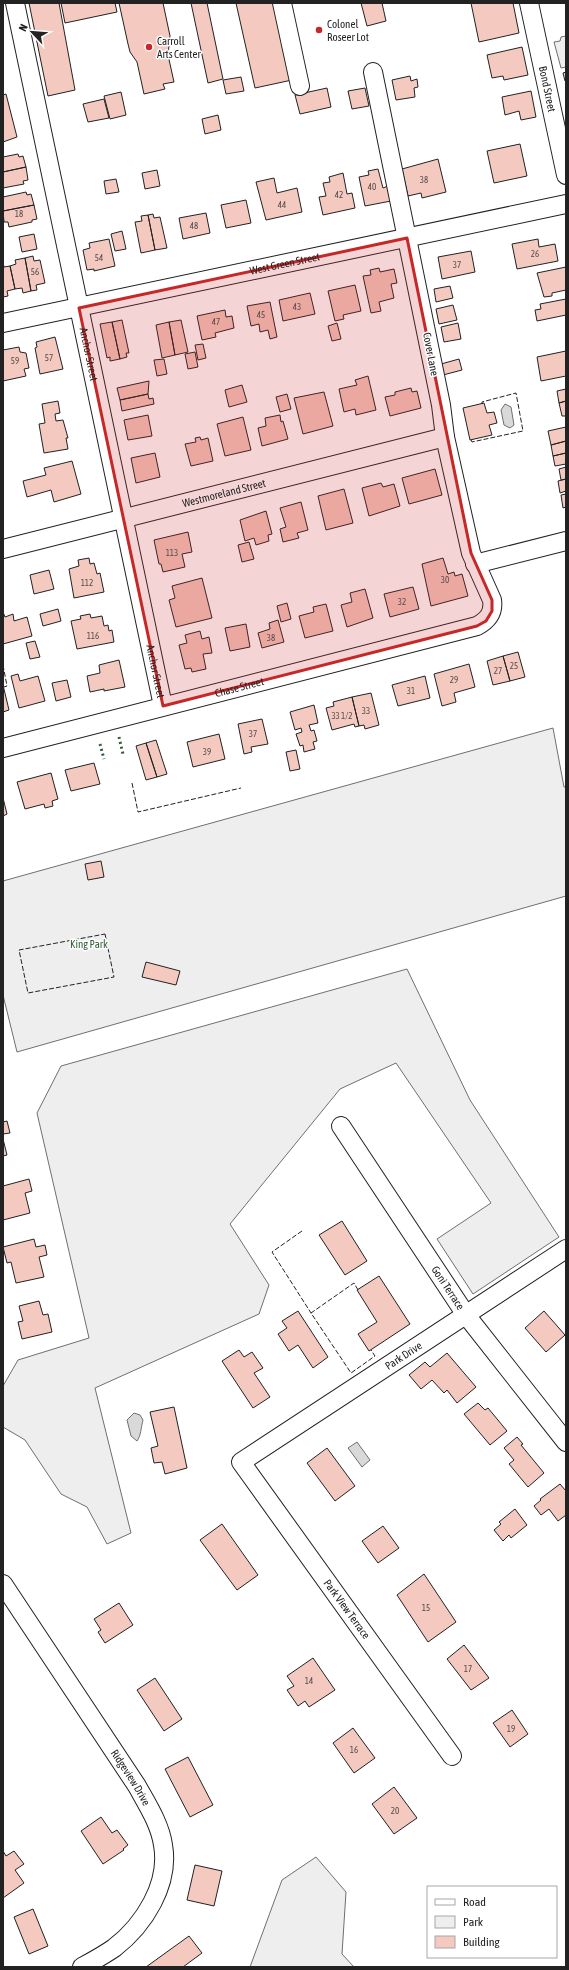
<svg xmlns="http://www.w3.org/2000/svg" width="569" height="1970" viewBox="0 0 569 1970" font-family="'Asap Condensed',sans-serif">
	<style>
		.green { fill: #eee; stroke: #6f6f6f }
		.water { fill: #d9d9d9; stroke: #6f6f6f }
		.building { fill: #f3c9c0; stroke: #222 }
		.lines { fill: none; stroke-linecap: round; stroke-linejoin: round }
		.minor-casing { stroke: #222; stroke-width: 20 }
		.minor { stroke: #fff; stroke-width: 18 }
		.hedge { stroke: #2f5e38; stroke-width: 3; stroke-dasharray: 2 3; stroke-linecap: butt }
		.fence { stroke: #222; stroke-width: 1; stroke-dasharray: 5 2; stroke-linecap: butt }
		.marked { fill: #c62828; fill-opacity: 0.2; stroke: #c62828; stroke-width: 3; stroke-linejoin: round }
		.poi-dot { fill: #c62828; stroke: #fff; stroke-width: 1.5 }
		.labels { text-anchor: middle; stroke-width: 3; stroke-linejoin: round; paint-order: stroke }
		.number-label { font-size: 9px; fill: #564c4a }
		.poi-label { font-size: 11px; fill: #222; stroke: #fff; text-anchor: start }
		.street-label { font-size: 11px; fill: #222; stroke: #fff }
		.park-label { font-size: 11px; fill: #2f5e38; stroke: #fff }
	</style>
	<rect width="100%" height="100%" fill="#fff"/>
	<path class="green" d="M566 36V67L561 68 554 42 560 41 561 37Z
		M553 728 564 787H566V896L17 1052 3 995V881Z
		M407 969 470 1100 559 1237 473 1294 437 1239 491 1203 396 1063 340 1089 230 1224 269 1285 259 1314 95 1388 131 1533 107 1544 87 1507 61 1494 25 1440 3 1427V1386L18 1360 89 1338 37 1113 61 1066Z
		M316 1857 346 1892 342 1954 354 1967H250L282 1880Z"/>
	<path class="water" d="M505 404 511 407 514 425 510 428 504 425 501 410Z
		M134 1413 140 1415 143 1420C141 1427 141 1436 137 1441L131 1436 127 1420Z
		M357 1442 370 1460 362 1467 348 1448Z"/>
	<path class="building" d="M29 3H59L75 90 48 96Z
		M61 3H115L117 12 65 23Z
		M119 3H163L170 36 168 55 174 82 163 84 165 89 144 94 137 62 130 52 128 44Z
		M191 3H207L223 79 208 83Z
		M236 3H276L292 80 255 88Z
		M361 3H382L386 21 367 26Z
		M471 3H513L519 33 479 42Z
		M522 47 528 75 504 80 503 76 492 78 487 55Z
		M566 72V81H565L563 73Z
		M410 76 411 81 417 79 418 87 414 88 415 97 396 100 392 80Z
		M241 77 244 91 226 94 223 80Z
		M327 88 331 107 300 114 295 95Z
		M365 88 369 106 352 109 348 91Z
		M531 91 536 117 521 120 519 111 505 115 502 97Z
		M121 92 126 115 110 119 104 96Z
		M6 94 17 137 3 142V95Z
		M104 99 109 118 88 122 83 104Z
		M218 115 221 130 205 134 202 119Z
		M520 144 527 176 494 183 487 151Z
		M18 154 19 157 23 156 26 167 3 172V157Z
		M438 159 446 192 422 198 421 193 408 196 402 169Z
		M26 167 28 180 23 181 24 184 3 188V172Z
		M378 169 383 188 388 186 391 201 365 206 359 177 369 175 368 171Z
		M157 170 160 186 145 189 142 173Z
		M343 173 347 194 352 193 355 208 323 215 319 197 326 196 323 183 330 182 329 177Z
		M274 178 277 193 297 188 302 212 266 220 256 182Z
		M116 179 119 192 106 194 104 181Z
		M26 192 27 195 31 194 34 205 3 211V197Z
		M246 200 251 223 226 228 221 205Z
		M34 205 37 219 32 220V222L9 227 8 222H4L3 211Z
		M206 213 210 233 183 239 179 218Z
		M153 214 154 218 160 217 167 248 155 250 148 215Z
		M148 215 155 250 141 253 135 222 142 221 141 216Z
		M122 231 126 249 115 251 111 234Z
		M34 234 37 249 22 252 19 237Z
		M109 239 115 266 94 271V269L87 270 83 250 90 248 89 243Z
		M538 239 539 247 555 244 558 261 517 269 512 244Z
		M471 251 475 272 442 279 438 257Z
		M33 256 34 261 40 260 45 283 36 285 37 290 31 291 25 258Z
		M25 258 31 291 23 293 22 288 15 289 10 266 16 264 15 260Z
		M3 262 4 267 10 266 15 289 7 291 8 296 3 297Z
		M566 267V290L552 293V296L544 297 537 273Z
		M379 268 380 272 394 269 397 283 391 284 394 298 379 302 381 311 371 313 363 276 371 275 370 270Z
		M355 285 361 311 343 315 344 319 335 321 328 291Z
		M450 286 453 298 436 302 434 289Z
		M310 293 315 314 283 321 279 300Z
		M566 299V315L537 321 535 310 541 309 540 304Z
		M270 302 277 337 270 339 268 330 260 332 259 324 251 326 247 306Z
		M453 305 457 320 439 324 436 309Z
		M225 310 226 317 232 316 234 328 215 333 216 337 202 340 197 316Z
		M122 320 129 353H126L127 357 120 359 112 322Z
		M181 320 188 352 175 355 169 322Z
		M112 322 120 359 110 361V357L107 358 100 324Z
		M169 322 175 355 162 358 156 325Z
		M337 323 341 339 332 341 328 326Z
		M458 323 461 339 444 342 441 327Z
		M55 337 63 369 40 374 35 348 37 347 36 342Z
		M203 344 206 358 198 360 195 345Z
		M19 347 20 352 26 353 29 368 24 369 26 376 3 381V350Z
		M566 351V376L541 381 537 357Z
		M195 352 198 367 188 369 185 354Z
		M164 359 167 374 157 376 154 360Z
		M459 359 462 370 443 375 441 364Z
		M368 376 376 410 356 415 355 409 344 412 339 389 357 385 355 380Z
		M149 381 148 394 120 400 117 388Z
		M242 385 247 402 229 407 225 390Z
		M411 388 412 392 417 391 421 408 390 416 385 397 395 395V392Z
		M566 389V401L559 403 557 391Z
		M324 392 333 426 303 434 294 398Z
		M148 394 149 399 153 398 154 404 122 411 120 400Z
		M287 394 291 409 280 412 276 397Z
		M58 401 60 413 55 414 56 421 63 420 68 438H66L68 449 44 453 39 424 45 423 42 404Z
		M566 401V416H562L559 403Z
		M484 403 487 413 494 412 497 423 489 425 492 435 470 440 463 408Z
		M148 415 152 436 128 440 124 420Z
		M280 415 281 422 283 421 288 439 262 446 258 428 266 426 265 418Z
		M243 417 251 450 225 456 217 424Z
		M566 427V441L551 445 548 431Z
		M200 437 201 440 208 438 213 461 191 466 185 444 196 442 195 438Z
		M566 441V453L553 456 551 445Z
		M155 453 160 477 136 483 131 458Z
		M566 453V464L555 466 553 456Z
		M72 461 81 494 54 502 51 490 27 497 23 481 46 475 44 468Z
		M566 467V479L561 480 559 469Z
		M435 469 442 495 409 504 402 478Z
		M566 479V491L560 493 558 481Z
		M381 483 383 487 394 484 400 506 369 516 362 488Z
		M344 489 353 523 326 530 318 496Z
		M566 494V507L563 508 561 495Z
		M301 502 308 530 297 533 299 538 283 542 280 529 286 527 280 508Z
		M266 511 272 534 268 535 269 541 256 545 254 538 245 541 240 520Z
		M188 532 192 552 182 554 185 567 163 572 161 564H159L154 540Z
		M249 542 254 559 242 562 238 545Z
		M89 558 90 564 94 563 97 574 100 573 104 592 74 598 69 569 79 566 78 560Z
		M443 558 448 574 454 572 455 576 462 574 468 596 431 606 422 564Z
		M49 570 54 589 34 594 30 575Z
		M202 578 212 618 176 627 169 600 175 598 172 586Z
		M413 587 419 609 390 617 384 594Z
		M365 589 373 618 347 627 341 605 352 602 350 593Z
		M287 603 291 619 281 622 277 606Z
		M326 604 333 631 305 638 299 616 314 612 313 607Z
		M58 609 61 621 43 626 40 614Z
		M3 612 5 617 13 614 14 621 27 617 32 636 3 644Z
		M90 614 91 618 102 616 104 626 108 625 109 631 112 630 114 642 77 649 71 621 81 619 80 616Z
		M278 620 284 642 262 648 258 633 270 629 269 623Z
		M246 624 250 647 230 651 225 628Z
		M200 631 202 639 209 637 212 653 203 654 206 669 192 672 191 668 185 669 179 645 187 643 185 635Z
		M35 641 40 657 30 659 26 643Z
		M518 652 525 677 510 681 503 656Z
		M503 656 510 681 493 685 487 661Z
		M119 660 125 687 104 691V689L90 692 87 676 100 673 99 665Z
		M469 664 475 687 454 693 456 702 442 706 434 674Z
		M18 674 20 681 38 676 45 701 19 708 11 676Z
		M425 676 430 698 398 706 392 685Z
		M67 680 71 697 56 701 52 683Z
		M3 685 9 710 3 712Z
		M371 693 379 725 365 729 364 725 359 726 352 697Z
		M352 697 359 726 355 727 354 724 332 730 326 708 334 706 333 702Z
		M314 705 318 723 309 725 311 731 314 730 317 741 313 742 315 749 304 752 303 745 300 746 296 734 302 732 301 728 295 730 290 712Z
		M262 719 268 744 251 747 252 752 244 754 238 724Z
		M219 734 225 759 193 767 187 742Z
		M156 740 167 774 157 777 146 743Z
		M146 743 157 777 146 780 136 746Z
		M296 750 300 769 290 771 286 752Z
		M94 763 100 784 71 791 65 770Z
		M51 773 58 799 52 801 53 806 45 808 44 804 25 809 17 782Z
		M3 798 7 814 3 816Z
		M101 861 104 877 88 880 85 864Z
		M146 962 180 971 176 985 142 977Z
		M7 1121 10 1133 3 1134V1122Z
		M3 1139 7 1155 3 1156Z
		M29 1179 32 1191 25 1193 30 1213 3 1220V1186Z
		M342 1221 367 1261 345 1275 319 1235Z
		M34 1239 36 1247 45 1245 47 1255 39 1257 44 1277 16 1283 11 1262 7 1263 3 1247Z
		M379 1276 410 1324 369 1351 358 1334 377 1322 357 1290Z
		M39 1301 43 1315 48 1314 52 1332 22 1339 18 1322 23 1321 19 1306Z
		M298 1311 328 1357 313 1368 298 1345 289 1351 278 1334 287 1328 282 1321Z
		M544 1311 565 1335 546 1352 525 1328Z
		M239 1350 244 1357 252 1352 263 1368 254 1373 270 1397 253 1408 222 1361Z
		M447 1353 476 1387 457 1403 447 1390 444 1393 432 1380 421 1389 409 1375 425 1362 430 1367Z
		M478 1403 485 1410 488 1408 507 1431 490 1445 464 1414Z
		M174 1407 187 1468 165 1474 162 1462 154 1463 151 1448 158 1446 150 1412Z
		M517 1437 523 1444 521 1445 544 1473 528 1487 509 1464 514 1460 504 1448Z
		M327 1448 355 1486 335 1501 307 1463Z
		M560 1484 566 1491V1515L558 1521 549 1509 541 1515 534 1506 541 1500 540 1499Z
		M515 1509 527 1525 511 1538 509 1535 503 1541 494 1530 501 1524 499 1522Z
		M222 1524 258 1575 237 1590 200 1540Z
		M383 1526 399 1548 378 1563 362 1541Z
		M424 1574 456 1622 428 1642 397 1595Z
		M119 1603 133 1625 105 1643 98 1632 101 1630 94 1619Z
		M464 1645 489 1678 471 1690 447 1659Z
		M313 1658 335 1690 309 1707 305 1701 298 1706 287 1690 294 1686 287 1676Z
		M155 1678 182 1719 164 1731 137 1690Z
		M512 1710 528 1734 510 1747 493 1723Z
		M353 1728 375 1758 354 1773 333 1743Z
		M188 1757 213 1805 190 1817 165 1769Z
		M394 1787 417 1818 394 1834 372 1804Z
		M101 1817 112 1833 117 1830 128 1845 123 1849 124 1850 103 1864 81 1831Z
		M3 1851 6 1856 14 1851 24 1864 15 1870 24 1883 3 1898Z
		M195 1865 222 1871 214 1906 187 1900Z
		M33 1909 48 1946 29 1954 14 1917Z
		M189 1936 202 1953 183 1967H146Z"/>
	<g class="lines">
		<defs>
			<g id="minor">
				<path id="s1" d="M15 3 163 706"/>
				<path d="M282 3 300 86"/>
				<path id="s2" d="M529 3 566 175"/>
				<path id="s3" d="M3 323 566 204"/>
				<path id="s4" d="M3 549 445 437"/>
				<path d="M475 564 566 541"/>
				<path id="s5" d="M3 748 477 626C488 620 494 613 492 600L471 553 445 437 441 405 373 72"/>
				<path id="s6" d="M341 1126 466 1315 566 1442"/>
				<path id="s7" d="M3 1584 137 1786C147 1804 160 1824 163 1845 170 1884 144 1925 114 1948 104 1955 93 1961 82 1967"/>
				<path id="s8" d="M452 1756 241 1462 566 1249"/>
			</g>
		</defs>
		<use href="#minor" class="minor-casing"/>
		<use href="#minor" class="minor"/>
		<path class="hedge" d="M119 737 123 754
			M100 744 104 759"/>
		<path class="fence" d="M471 440 472 442 523 431 516 393 482 402V404
			M3 665 7 686 4 687
			M132 783 138 812 241 788
			M105 934 114 977 28 993 19 950Z
			M302 1231 272 1252 311 1313
			M358 1290 354 1283 311 1313 351 1373 375 1356 371 1350"/>
	</g>
	<path class="marked" d="M407 238 471 553 492 600V611L486 621 477 626 163 706 79 308Z"/>
	<g class="poi-dot">
		<circle cx="319" cy="30" r="4"/>
		<circle cx="149" cy="47" r="4"/>
	</g>
	<g class="labels">
		<g class="number-label">
			<text x="424" y="183">38</text>
			<text x="372" y="190">40</text>
			<text x="339" y="198">42</text>
			<text x="282" y="208">44</text>
			<text x="19" y="217">18</text>
			<text x="194" y="229">48</text>
			<text x="535" y="257">26</text>
			<text x="99" y="261">54</text>
			<text x="457" y="268">37</text>
			<text x="35" y="275">56</text>
			<text x="297" y="310">43</text>
			<text x="261" y="318">45</text>
			<text x="216" y="325">47</text>
			<text x="49" y="361">57</text>
			<text x="15" y="364">59</text>
			<text x="172" y="556">113</text>
			<text x="445" y="583">30</text>
			<text x="87" y="586">112</text>
			<text x="402" y="605">32</text>
			<text x="93" y="639">116</text>
			<text x="271" y="641">38</text>
			<text x="514" y="669">25</text>
			<text x="498" y="674">27</text>
			<text x="454" y="683">29</text>
			<text x="411" y="694">31</text>
			<text x="366" y="714">33</text>
			<text x="342" y="719">33 1/2</text>
			<text x="253" y="737">37</text>
			<text x="207" y="755">39</text>
			<text x="426" y="1611">15</text>
			<text x="468" y="1672">17</text>
			<text x="309" y="1684">14</text>
			<text x="511" y="1732">19</text>
			<text x="354" y="1753">16</text>
			<text x="395" y="1814">20</text>
		</g>
		<g class="poi-label">
			<text x="327" y="28">Colonel<tspan x="327" dy="13">Roseer Lot</tspan></text>
			<text x="157" y="45">Carroll<tspan x="157" dy="13">Arts Center</tspan></text>
		</g>
		<g class="street-label">
			<text dy="4" stroke="none"><textPath href="#s2" startOffset="88">Bond Street</textPath></text>
			<text dy="4" stroke="none"><textPath href="#s3" startOffset="288">West Green Street</textPath></text>
			<text transform="translate(431 354) rotate(79)" y="4">Cover Lane</text>
			<text dy="4" stroke="none"><textPath href="#s1" startOffset="359">Anchor Street</textPath></text>
			<text dy="4" stroke="none"><textPath href="#s4" startOffset="228">Westmoreland Street</textPath></text>
			<text dy="4" stroke="none"><textPath href="#s1" startOffset="683">Anchor Street</textPath></text>
			<text dy="4" stroke="none"><textPath href="#s5" startOffset="244">Chase Street</textPath></text>
			<text dy="4" stroke="none"><textPath href="#s6" startOffset="194">Goni Terrace</textPath></text>
			<text dy="4" stroke="none"><textPath href="#s8" startOffset="556">Park Drive</textPath></text>
			<text transform="translate(347 1609) rotate(54)" y="4">Park View Terrace</text>
			<text dy="4" stroke="none"><textPath href="#s7" startOffset="232">Ridgeview Drive</textPath></text>
		</g>
		<g class="park-label">
			<text x="89" y="948">King Park</text>
		</g>
	</g>
	<rect width="569" height="1970" fill="none" stroke="#222222" stroke-width="8"/>
	<rect x="427" y="1886" width="130" height="72" fill="#ffffff" stroke="#a7a7a7"/>
	<rect x="435" y="1899" width="20" height="6" fill="#ffffff" stroke="#a7a7a7"/>
	<text x="463" y="1906" font-size="12" fill="#222222">Road</text>
	<rect x="435" y="1916" width="20" height="12" fill="#eeeeee" stroke="#a7a7a7"/>
	<text x="463" y="1926" font-size="12" fill="#222222">Park</text>
	<rect x="435" y="1936" width="20" height="12" fill="#f3c9c0" stroke="#a7a7a7"/>
	<text x="463" y="1946" font-size="12" fill="#222222">Building</text>
	<g transform="translate(32 32) rotate(296)" stroke="#ffffff" stroke-width="3" paint-order="stroke">
	<path d="M0-3L7 15L0 10L-7 15Z" fill="#222222"/>
	<text y="-6" font-size="11" font-weight="bold" text-anchor="middle" fill="#222222">N</text>
	</g>
</svg>
